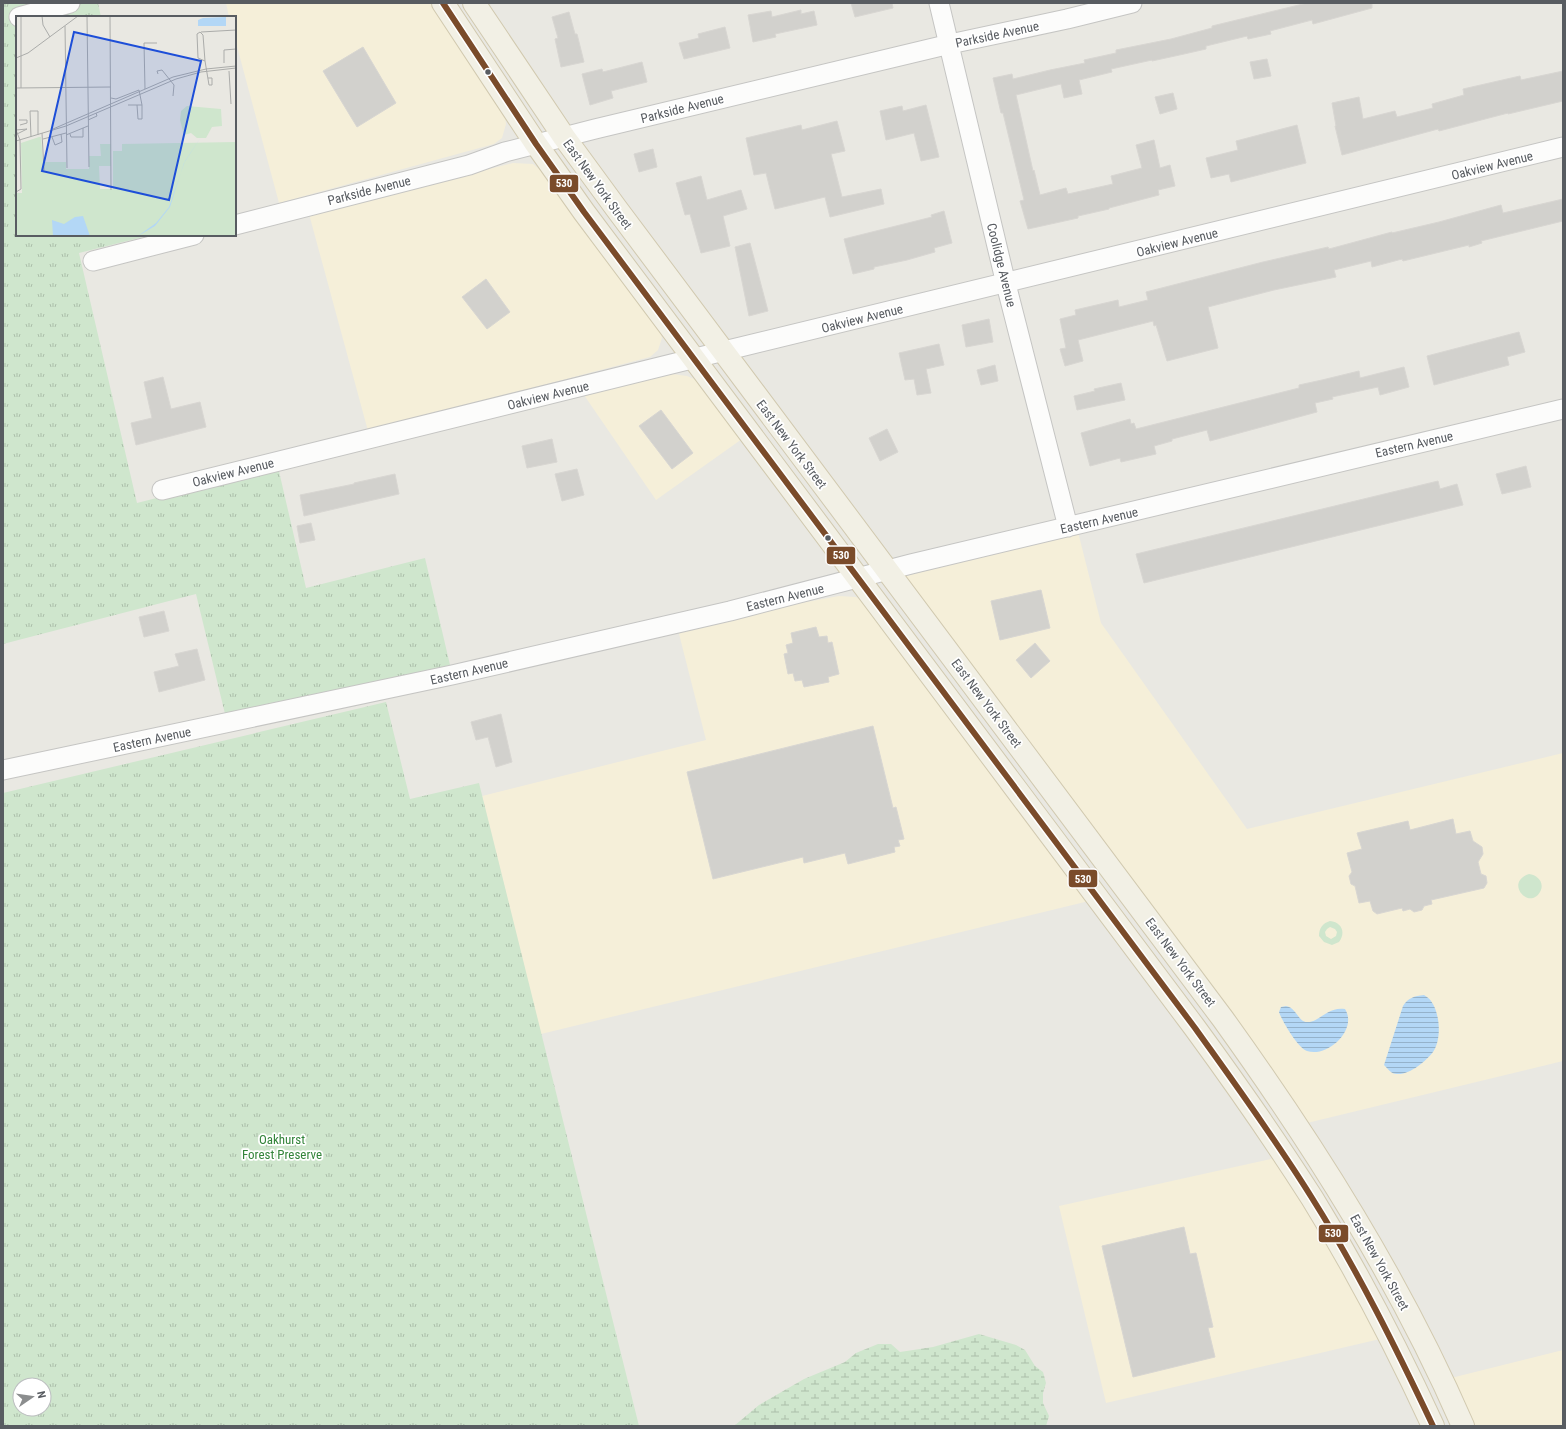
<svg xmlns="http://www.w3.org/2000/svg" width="1566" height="1429" viewBox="0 0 1566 1429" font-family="'Roboto Condensed',sans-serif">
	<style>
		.commercial { fill: #f5efd9 }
		.grass { fill: #cfe6cd; fill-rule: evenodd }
		.wetland { fill: url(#wetland-marsh) }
		.park { fill: url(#park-tufts); fill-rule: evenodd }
		.water { fill: url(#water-rules) }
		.building { fill: #d2d1cd; stroke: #d8d6d2 }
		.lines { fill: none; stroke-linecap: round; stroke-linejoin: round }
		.minor-casing { stroke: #c5c5c3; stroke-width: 21 }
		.major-casing { stroke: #d1c9af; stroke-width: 24 }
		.minor { stroke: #fcfcfb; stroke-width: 19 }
		.major { stroke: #f2f0e5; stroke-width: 22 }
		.bus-1-casing { stroke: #fff; stroke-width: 9 }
		.bus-1 { stroke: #7a4b2a; stroke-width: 6 }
		.bus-dot { fill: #585c61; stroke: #fff; stroke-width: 1.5 }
		.labels { text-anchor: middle; stroke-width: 3.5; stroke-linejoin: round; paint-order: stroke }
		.street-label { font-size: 13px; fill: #585c61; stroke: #fff }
		.park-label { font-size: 13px; fill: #33843a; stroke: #fff }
		.inset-road { fill: none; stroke: #abacaa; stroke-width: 1 }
		.view { fill: #1d4ed8; fill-opacity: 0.15; stroke: #1d4ed8; stroke-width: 2 }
		.inset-edge { fill: none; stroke: #585c61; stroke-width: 2 }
		.line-badge { stroke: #fff; stroke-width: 1.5 }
		.badge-label { font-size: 11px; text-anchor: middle; font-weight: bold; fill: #fff }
	</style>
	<defs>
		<pattern id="wetland-marsh" width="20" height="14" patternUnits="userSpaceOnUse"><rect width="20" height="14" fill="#cfe6cd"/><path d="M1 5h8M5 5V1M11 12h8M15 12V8" fill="none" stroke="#abbeaa"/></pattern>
		<pattern id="park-tufts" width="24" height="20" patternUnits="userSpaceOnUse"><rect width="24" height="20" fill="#cfe6cd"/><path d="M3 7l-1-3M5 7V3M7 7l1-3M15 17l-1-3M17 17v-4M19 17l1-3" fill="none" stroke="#abbeaa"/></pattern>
		<pattern id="water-rules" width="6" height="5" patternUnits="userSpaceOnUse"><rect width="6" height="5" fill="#b3d7f6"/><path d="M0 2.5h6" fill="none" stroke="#94b2cb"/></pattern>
	</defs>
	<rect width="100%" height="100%" fill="#e9e8e2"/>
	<path class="commercial" d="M226 3H433L505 116 506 124 502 138 494 144 279 203 235 39V17H229Z
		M513 163 533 164 546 175 658 325 662 338 658 350 650 357 368 431 309 214Z
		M672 374 687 376 699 381 742 439 656 500 584 395Z
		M1078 532 1101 623 1247 829 1563 753V1061L1307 1123 902 577Z
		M839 596 856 597 867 604 1089 901 541 1034 482 796 706 740 677 626Z
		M1275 1158 1312 1217 1380 1339 1106 1403 1059 1206Z
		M1563 1350V1426H1473L1451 1378Z"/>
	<path class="grass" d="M1529 874C1538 875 1545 883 1540 892 1529 911 1504 882 1529 874Z
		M1330 921C1342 922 1346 933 1339 942L1332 945 1324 942 1319 936C1319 928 1323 923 1330 921ZM1330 927 1335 929 1337 932 1336 936 1331 939 1326 936 1325 932 1327 929Z"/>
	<path class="wetland" d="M979 1334 1016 1345 1025 1350 1035 1366 1043 1372 1046 1383 1043 1393V1403L1049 1416 1046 1426H734L759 1405 804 1379 845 1362 856 1353 878 1344H891L900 1352 933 1347Z"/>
	<path class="park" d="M3 3H98L101 17H17V235H151L79 253 137 503 278 467 306 588 425 558 450 665 226 718 196 594 3 644Z
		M386 702 410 799 479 783 639 1426H3V793ZM20 1385H44V1409H20Z"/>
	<path class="water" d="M1424 995C1427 997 1430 999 1431 1001 1440 1013 1442 1039 1433 1052 1426 1061 1410 1075 1397 1074 1391 1074 1388 1069 1384 1065L1403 1006C1408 998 1414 996 1424 995Z
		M1286 1006C1297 1008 1298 1022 1307 1022 1319 1023 1327 1006 1345 1009 1358 1029 1328 1058 1307 1051 1298 1048 1282 1021 1279 1012L1281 1007Z"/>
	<path class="building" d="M851 3H892L893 8 855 17Z
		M1307 3H1372V8L1313 24 1312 20 1270 31 1271 34 1248 39 1247 36 1206 46V49L1184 54 1152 61V60L1111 69 1112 72 1079 80 1082 94 1064 98 1061 84 1016 95 1033 171 1034 170 1040 195 1066 188 1068 194 1113 184 1111 176 1142 168 1136 145 1154 140 1160 168 1170 165 1175 186 1158 190 1159 195 1109 208V209L1078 216V218L1028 229 1020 201 1024 200 1003 113H1001L993 78 1012 74 1013 79 1050 70 1085 63 1084 60 1116 53V50L1171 39 1212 28V26Z
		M801 10V14L814 11 817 25 775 34 776 37 753 42 748 15 771 11 772 17Z
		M569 12 575 34H577L584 62 561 67 555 39 558 38 552 17Z
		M725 27 730 48 684 59 679 43 699 38 698 34Z
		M363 47 396 103 357 127 323 71Z
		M1267 59 1271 76 1254 79 1250 62Z
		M642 62 647 82 611 91 613 98 590 105 582 74 602 69 603 72Z
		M1563 71V101L1508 114V113L1439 131 1438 129 1342 155 1335 126H1336L1332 103 1359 97 1363 119 1395 111 1397 117 1433 108 1432 104 1464 95 1463 89 1520 76 1521 80Z
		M1173 93 1177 109 1160 114 1155 97Z
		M926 105 939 157 921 161 914 133 886 140 880 111 902 106 903 111Z
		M837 121 845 151 831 154 842 197 881 189 884 204 830 217 825 197 775 209 766 173 754 175 746 138 801 125 802 130Z
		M1297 125 1306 163 1231 182 1229 174 1211 178 1206 158 1238 150 1236 141Z
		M653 149 657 167 639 172 634 154Z
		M701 176 707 200 741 190 747 209 723 216 730 246 701 253 690 214 685 215 676 183Z
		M1563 199V221L1481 241 1482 243 1469 247V245L1403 261 1402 259 1372 267 1371 261 1334 270 1336 277 1274 290 1208 307 1218 348 1167 361 1156 325 1154 326 1153 321 1078 340 1083 361 1065 366 1060 349 1066 348 1060 319 1076 315 1075 310 1118 300 1119 307 1148 300 1146 292 1263 262 1328 247 1329 249 1392 232V233L1439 222 1501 205 1503 213Z
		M944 211 952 243 934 248 935 252 907 260 874 267V269L853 274 844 239 932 217 931 215Z
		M750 243 768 311 749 316 735 247Z
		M486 279 510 312 487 329 462 297Z
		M989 319 993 342 966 347 962 325Z
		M1519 332 1525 352 1507 357 1509 365 1434 385 1427 356Z
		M939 344 944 365 926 369 931 393 917 395 914 379 905 380 899 353Z
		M995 365 998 381 981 385 977 370Z
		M1404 367 1409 387 1380 395 1378 387 1332 397 1333 399 1315 403 1317 412 1210 441 1207 430 1172 439V441L1154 446 1156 454 1121 462 1120 458 1090 466 1081 433 1130 419 1131 424 1134 423 1136 429 1299 388V385L1322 380 1359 371 1360 378Z
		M163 377 171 409 200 402 206 427 136 445 131 423 152 418 144 382Z
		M1121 383 1125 400 1077 410 1074 396 1095 391 1094 389Z
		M661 410 693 453 672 469 639 426Z
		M887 429 898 452 880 461 869 438Z
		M552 439 557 462 527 468 522 446Z
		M1526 466 1531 487 1502 494 1496 474Z
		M577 469 584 495 562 501 555 474Z
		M395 474 399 494 304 516 300 495 354 484V483Z
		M1438 481 1440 489 1457 484 1463 505 1144 583 1136 554Z
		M311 523 315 540 300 543 297 526Z
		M1041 590 1050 628 1000 640 991 601Z
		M164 611 169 631 144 637 139 617Z
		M816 627 819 637 827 636 828 643 832 642 839 674 828 677 829 682 804 687 802 680 795 681 793 673 788 674 784 654 788 653 786 645 793 643 791 633Z
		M1035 643 1050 661 1031 678 1016 660Z
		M197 649 205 680 159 692 154 672 179 666 175 654Z
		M501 714 512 762 496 767 488 737 476 740 471 722Z
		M873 726 893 808 896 807 904 839 898 840 900 846 894 847 895 852 848 864 845 853 804 863 803 857 713 879 687 772Z
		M1453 819 1456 834 1470 831 1473 841 1482 847 1483 854 1478 862 1481 874 1486 876 1487 883 1484 888 1431 900 1432 904 1424 906 1422 910 1414 912 1410 909 1403 911 1402 908 1377 914 1373 911 1370 901 1359 903 1355 886 1351 884 1349 876 1352 872 1347 853 1362 849 1357 833 1408 821 1410 830Z
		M1184 1227 1190 1254 1196 1253 1213 1327 1208 1328 1215 1357 1133 1377 1102 1246Z"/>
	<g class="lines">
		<defs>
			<path id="minor" d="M939 3 1006 284 1068 527
				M19 17 70 3
				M235 225 469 165 505 152 595 129 950 44 1067 19 1132 3
				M93 261 194 235
				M162 490 724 351 1563 147
				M3 770 452 675 730 611 911 564 1563 409"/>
			<path id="major" d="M443 3 536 144 584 212 1195 1028C1236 1084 1275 1140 1312 1198 1357 1271 1397 1348 1433 1426
				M474 3 564 137 616 208 1223 1019C1315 1147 1400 1281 1463 1426"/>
		</defs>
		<use href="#minor" class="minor-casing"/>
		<use href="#major" class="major-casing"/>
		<use href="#minor" class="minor"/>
		<use href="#major" class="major"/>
		<defs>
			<path id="bus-1" d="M443 3 536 144 584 212 1195 1028C1235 1084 1276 1140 1312 1198 1358 1271 1396 1348 1433 1426"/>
		</defs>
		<use href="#bus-1" class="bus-1-casing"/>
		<use href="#bus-1" class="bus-1"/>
	</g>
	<g class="bus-dot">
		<circle cx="488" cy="72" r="3.5"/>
		<circle cx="828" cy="538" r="3.5"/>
	</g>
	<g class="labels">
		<g class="street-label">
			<text transform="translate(997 34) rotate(-12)" y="5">Parkside Avenue</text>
			<text transform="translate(682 108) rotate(-14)" y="5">Parkside Avenue</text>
			<text transform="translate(1492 165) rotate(-14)" y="5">Oakview Avenue</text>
			<text transform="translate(598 184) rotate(54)" y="5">East New York Street</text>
			<text transform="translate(369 190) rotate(-14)" y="5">Parkside Avenue</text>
			<text transform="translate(1177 242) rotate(-14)" y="5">Oakview Avenue</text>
			<text transform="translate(1002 265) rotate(76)" y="5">Coolidge Avenue</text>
			<text transform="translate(862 318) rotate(-14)" y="5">Oakview Avenue</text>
			<text transform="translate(548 395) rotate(-14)" y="5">Oakview Avenue</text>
			<text transform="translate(792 444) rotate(53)" y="5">East New York Street</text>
			<text transform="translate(1414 444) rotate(-13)" y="5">Eastern Avenue</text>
			<text transform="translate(233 472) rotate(-14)" y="5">Oakview Avenue</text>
			<text transform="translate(1099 520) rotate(-13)" y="5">Eastern Avenue</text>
			<text transform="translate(785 597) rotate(-14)" y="5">Eastern Avenue</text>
			<text transform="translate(469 671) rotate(-13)" y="5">Eastern Avenue</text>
			<text transform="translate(987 703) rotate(53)" y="5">East New York Street</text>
			<text transform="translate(152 739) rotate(-12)" y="5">Eastern Avenue</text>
			<text transform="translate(1181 962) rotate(53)" y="5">East New York Street</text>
			<text transform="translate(1380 1262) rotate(61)" y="5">East New York Street</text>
		</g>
		<g class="park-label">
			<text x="282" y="1144">Oakhurst<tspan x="282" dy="15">Forest Preserve</tspan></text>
		</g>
	</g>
	<g transform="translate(16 16)">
		<rect width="220" height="220" fill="#e9e8e2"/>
		<path d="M171 90 205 93 206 110 196 111 190 122H181L175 117 168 119 164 104 165 95Z" fill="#cfe6cd"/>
		<path d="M23 121H25L27 146H50V153H73V140H85L84 128H95V150H83L84 173H97V135H106V128L220 126V220H0V177H6L5 127Z" fill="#cfe6cd"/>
		<path d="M210 1V10H182V4L187 2ZM185 121 168 147 154 191 139 210 122 220 140 207 153 191 169 145ZM67 200 74 220H37L36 204 48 208 59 201Z" fill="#b3d7f6"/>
		<path class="inset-road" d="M26 0 27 9 34 21M71 0 73 151M94 0 95 174M49 10 51 152M185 16 220 14M0 42 12 37 62 0M189 45 182 42 181 18 184 16 187 19 189 45 193 69H196V62H192M208 47V34L220 33M213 55 215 88M142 58 141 55 146 54 158 69 157 80M220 59V75M0 72 95 71M5 72V0M129 73 128 27H141M95 82 100 83 123 74 126 89H112M121 89 122 103H126V89M3 104H11V107L4 109M72 104 81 100 80 97M37 113 157 61 190 53 220 50M0 114 11 113 1 118M26 117 28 154M54 118 55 121H67V112M50 119 72 110M15 121 14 95H22V119M36 121 39 129 46 126 45 118M27 123 50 117M0 125 50 110 160 63 185 56 220 52M0 176 5 173 4 124 0 114"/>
		<path class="view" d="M58 16 185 45 153 184 26 155Z"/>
		<rect width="220" height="220" class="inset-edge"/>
	</g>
	<g class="line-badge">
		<rect x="549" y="174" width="30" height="19" rx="4" fill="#7a4b2a"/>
		<rect x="826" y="546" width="30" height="19" rx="4" fill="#7a4b2a"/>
		<rect x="1068" y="869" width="30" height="19" rx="4" fill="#7a4b2a"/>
		<rect x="1318" y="1224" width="31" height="19" rx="4" fill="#7a4b2a"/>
	</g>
	<g class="badge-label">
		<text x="564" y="187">530</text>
		<text x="841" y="559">530</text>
		<text x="1083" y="883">530</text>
		<text x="1333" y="1237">530</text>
	</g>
	<rect width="1566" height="1429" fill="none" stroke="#585c61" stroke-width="8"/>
	<g transform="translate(32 1397) rotate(77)"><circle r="19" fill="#ffffff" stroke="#bcbec0"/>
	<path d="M0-3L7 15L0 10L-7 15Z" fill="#8b8d8e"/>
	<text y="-6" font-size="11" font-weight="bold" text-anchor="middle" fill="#585c61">N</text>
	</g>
</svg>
